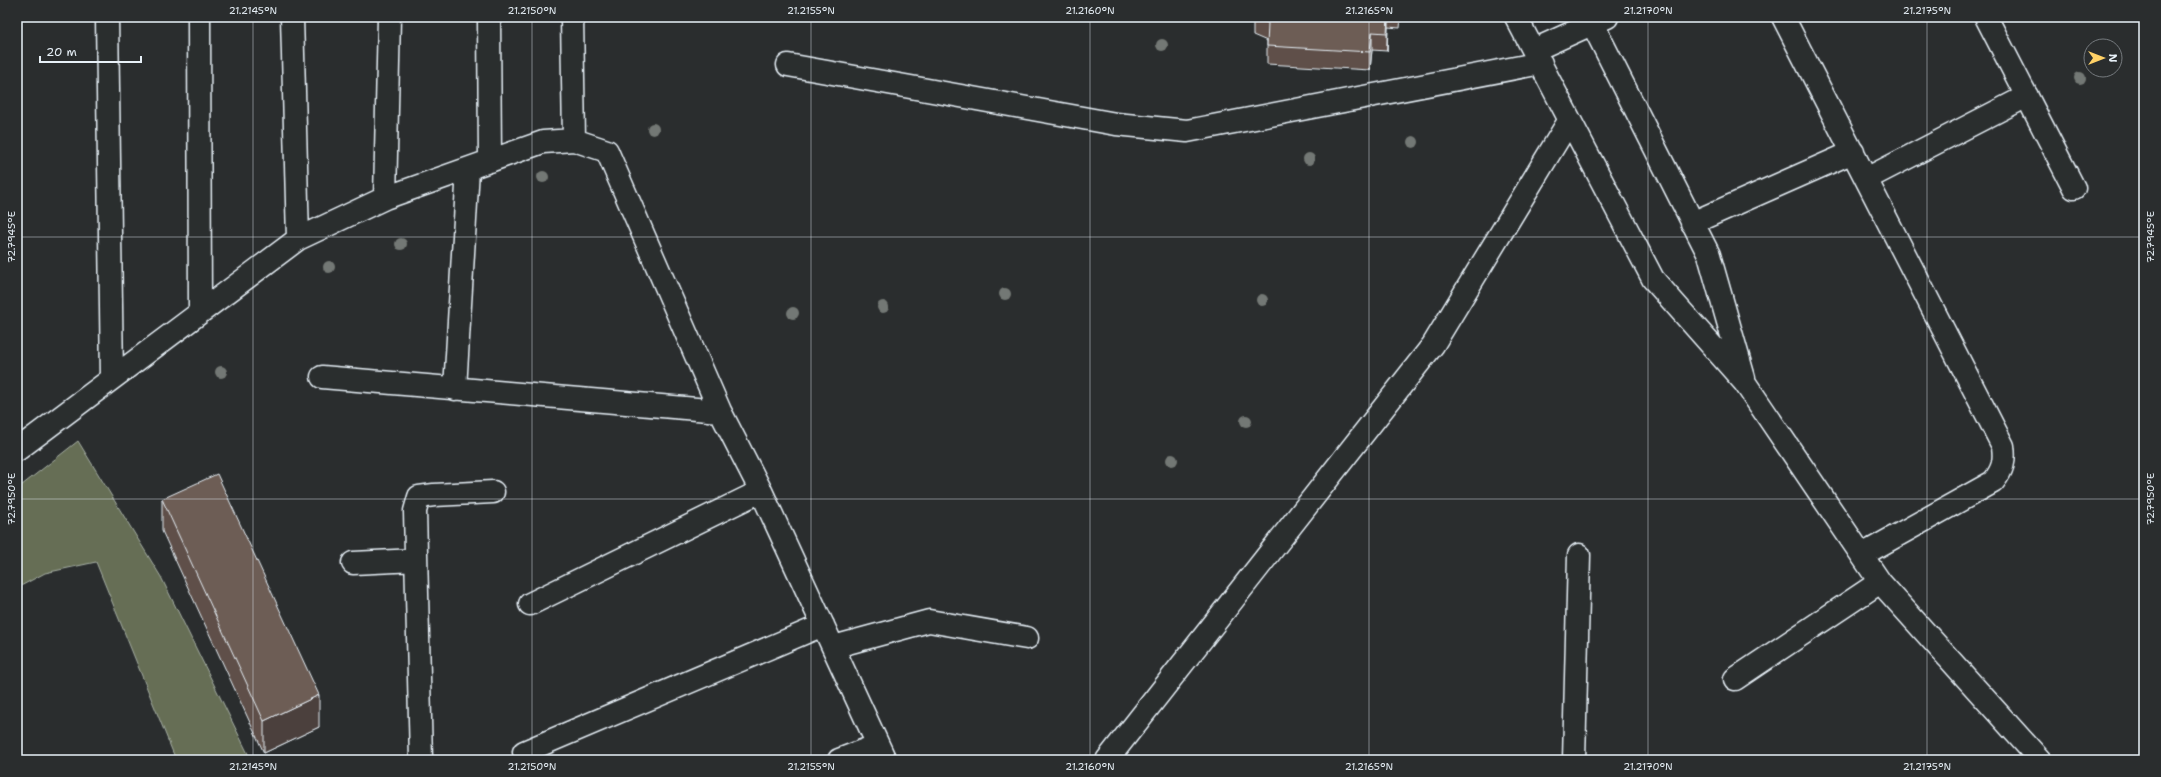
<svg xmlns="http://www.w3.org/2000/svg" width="2161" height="777" viewBox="0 0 2161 777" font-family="'Shantell Sans',sans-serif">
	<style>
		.green { fill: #666e54; stroke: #a7b0a6 }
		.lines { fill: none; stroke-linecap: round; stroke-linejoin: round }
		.minor-casing { stroke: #e8f1f8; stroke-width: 25 }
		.minor { stroke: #2a2d2e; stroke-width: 22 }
		.tree { fill: #737874 }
		.wall { fill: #5e5049; stroke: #e8f1f8 }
		.shaded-wall { fill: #4c413c; stroke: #e8f1f8 }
		.building { fill: #6d5d55; stroke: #e8f1f8 }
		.ticks { fill: none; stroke: #e8f1f8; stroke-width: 1; stroke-opacity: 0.45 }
		.neatline { fill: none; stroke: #e8f1f8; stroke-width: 1.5 }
		.ticks-label { font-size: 10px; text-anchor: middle; fill: #e8f1f8 }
	</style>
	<rect width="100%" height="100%" fill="#2a2d2e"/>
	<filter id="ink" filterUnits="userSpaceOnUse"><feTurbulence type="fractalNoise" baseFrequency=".025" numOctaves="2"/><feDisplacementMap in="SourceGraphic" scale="8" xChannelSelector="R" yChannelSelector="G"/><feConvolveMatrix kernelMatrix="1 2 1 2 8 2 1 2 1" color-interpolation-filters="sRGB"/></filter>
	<g filter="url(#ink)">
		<path class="green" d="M78 441 161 577 251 760H176L96 562 45 573 17 588V489Z"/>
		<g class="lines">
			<defs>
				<path id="minor" d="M107 17 112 378
					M199 17 200 312
					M292 17 298 239
					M489 17 490 161
					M572 17 574 140
					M1516 17 1653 279 1745 383 1880 582 2040 760
					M1589 17 1709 255 1744 378
					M1783 17 2003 446C2005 461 2003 470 1993 482L1862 555
					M1986 17 2074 188
					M1534 50 1607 17
					M788 65 1116 124 1187 131 1541 63
					M1866 179 2027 96
					M385 198 389 17
					M1692 223 1853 152
					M322 377 720 411
					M455 389 468 169
					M17 450 298 239 385 198 543 142 574 140 607 151 720 411 761 491 885 760
					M353 563 416 560
					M530 604 761 491
					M833 647 929 621 1027 638
					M1735 679 1880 582
					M524 752 823 625
					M421 760 415 511 419 497 434 495 493 492
					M839 760 878 745
					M1107 760 1433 345 1569 121
					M1574 760 1579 555"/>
			</defs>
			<use href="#minor" class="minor-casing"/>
			<use href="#minor" class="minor"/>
		</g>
		<g class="tree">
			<circle cx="1162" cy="45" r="6"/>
			<circle cx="2080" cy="78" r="6"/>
			<circle cx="653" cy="129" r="6"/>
			<circle cx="1413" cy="142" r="6"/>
			<circle cx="1309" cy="159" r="6"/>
			<circle cx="543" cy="177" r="6"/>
			<circle cx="401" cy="244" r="6"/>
			<circle cx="329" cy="267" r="6"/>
			<circle cx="1005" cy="294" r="6"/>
			<circle cx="1262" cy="300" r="6"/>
			<circle cx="883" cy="307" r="6"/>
			<circle cx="793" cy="313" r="6"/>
			<circle cx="221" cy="372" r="6"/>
			<circle cx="1246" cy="421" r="6"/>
			<circle cx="1172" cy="460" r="6"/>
		</g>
		<path class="wall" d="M1253 17H1401L1400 28 1388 27 1387 51 1372 50 1370 70 1267 64V41L1253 35Z
			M162 499 319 727 264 753 162 531Z"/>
		<path class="shaded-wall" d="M1388 17V27L1387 51V33Z
			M1372 32V50L1370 70V52Z
			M319 695V727L264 753V721Z"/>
		<path class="building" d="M1253 17H1388L1387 33 1372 32 1370 52 1267 46 1268 23Z
			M217 474 319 695 264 721 162 499Z"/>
	</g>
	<path class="ticks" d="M253 17V760M532 17V760M811 17V760M1090 17V760M1369 17V760M1648 17V760M1927 17V760M17 237H2144M17 499H2144"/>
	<rect width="2161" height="777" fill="none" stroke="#2a2d2e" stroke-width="44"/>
	<g transform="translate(2103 58) rotate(90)"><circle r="19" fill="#2a2d2e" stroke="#767b7f"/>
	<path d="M0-3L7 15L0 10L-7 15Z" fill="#ffd166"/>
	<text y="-6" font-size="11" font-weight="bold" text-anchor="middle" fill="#e8f1f8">N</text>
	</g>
	<path d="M40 56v6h101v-6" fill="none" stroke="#e8f1f8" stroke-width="2"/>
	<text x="46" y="56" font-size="12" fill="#e8f1f8" stroke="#2a2d2e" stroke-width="3" paint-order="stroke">20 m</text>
	<rect x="22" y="22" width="2117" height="733" class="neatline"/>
	<g class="ticks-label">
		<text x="253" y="14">21.2145°N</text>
		<text x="532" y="14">21.2150°N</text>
		<text x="811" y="14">21.2155°N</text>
		<text x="1090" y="14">21.2160°N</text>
		<text x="1369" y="14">21.2165°N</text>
		<text x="1648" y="14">21.2170°N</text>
		<text x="1927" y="14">21.2175°N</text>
		<text transform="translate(2150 237) rotate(-90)" y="4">72.7945°E</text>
		<text transform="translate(11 237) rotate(-90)" y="4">72.7945°E</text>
		<text transform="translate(2150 499) rotate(-90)" y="4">72.7950°E</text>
		<text transform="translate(11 499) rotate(-90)" y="4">72.7950°E</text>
		<text x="253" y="770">21.2145°N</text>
		<text x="532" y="770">21.2150°N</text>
		<text x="811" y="770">21.2155°N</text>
		<text x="1090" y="770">21.2160°N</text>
		<text x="1369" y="770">21.2165°N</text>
		<text x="1648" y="770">21.2170°N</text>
		<text x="1927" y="770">21.2175°N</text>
	</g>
</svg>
